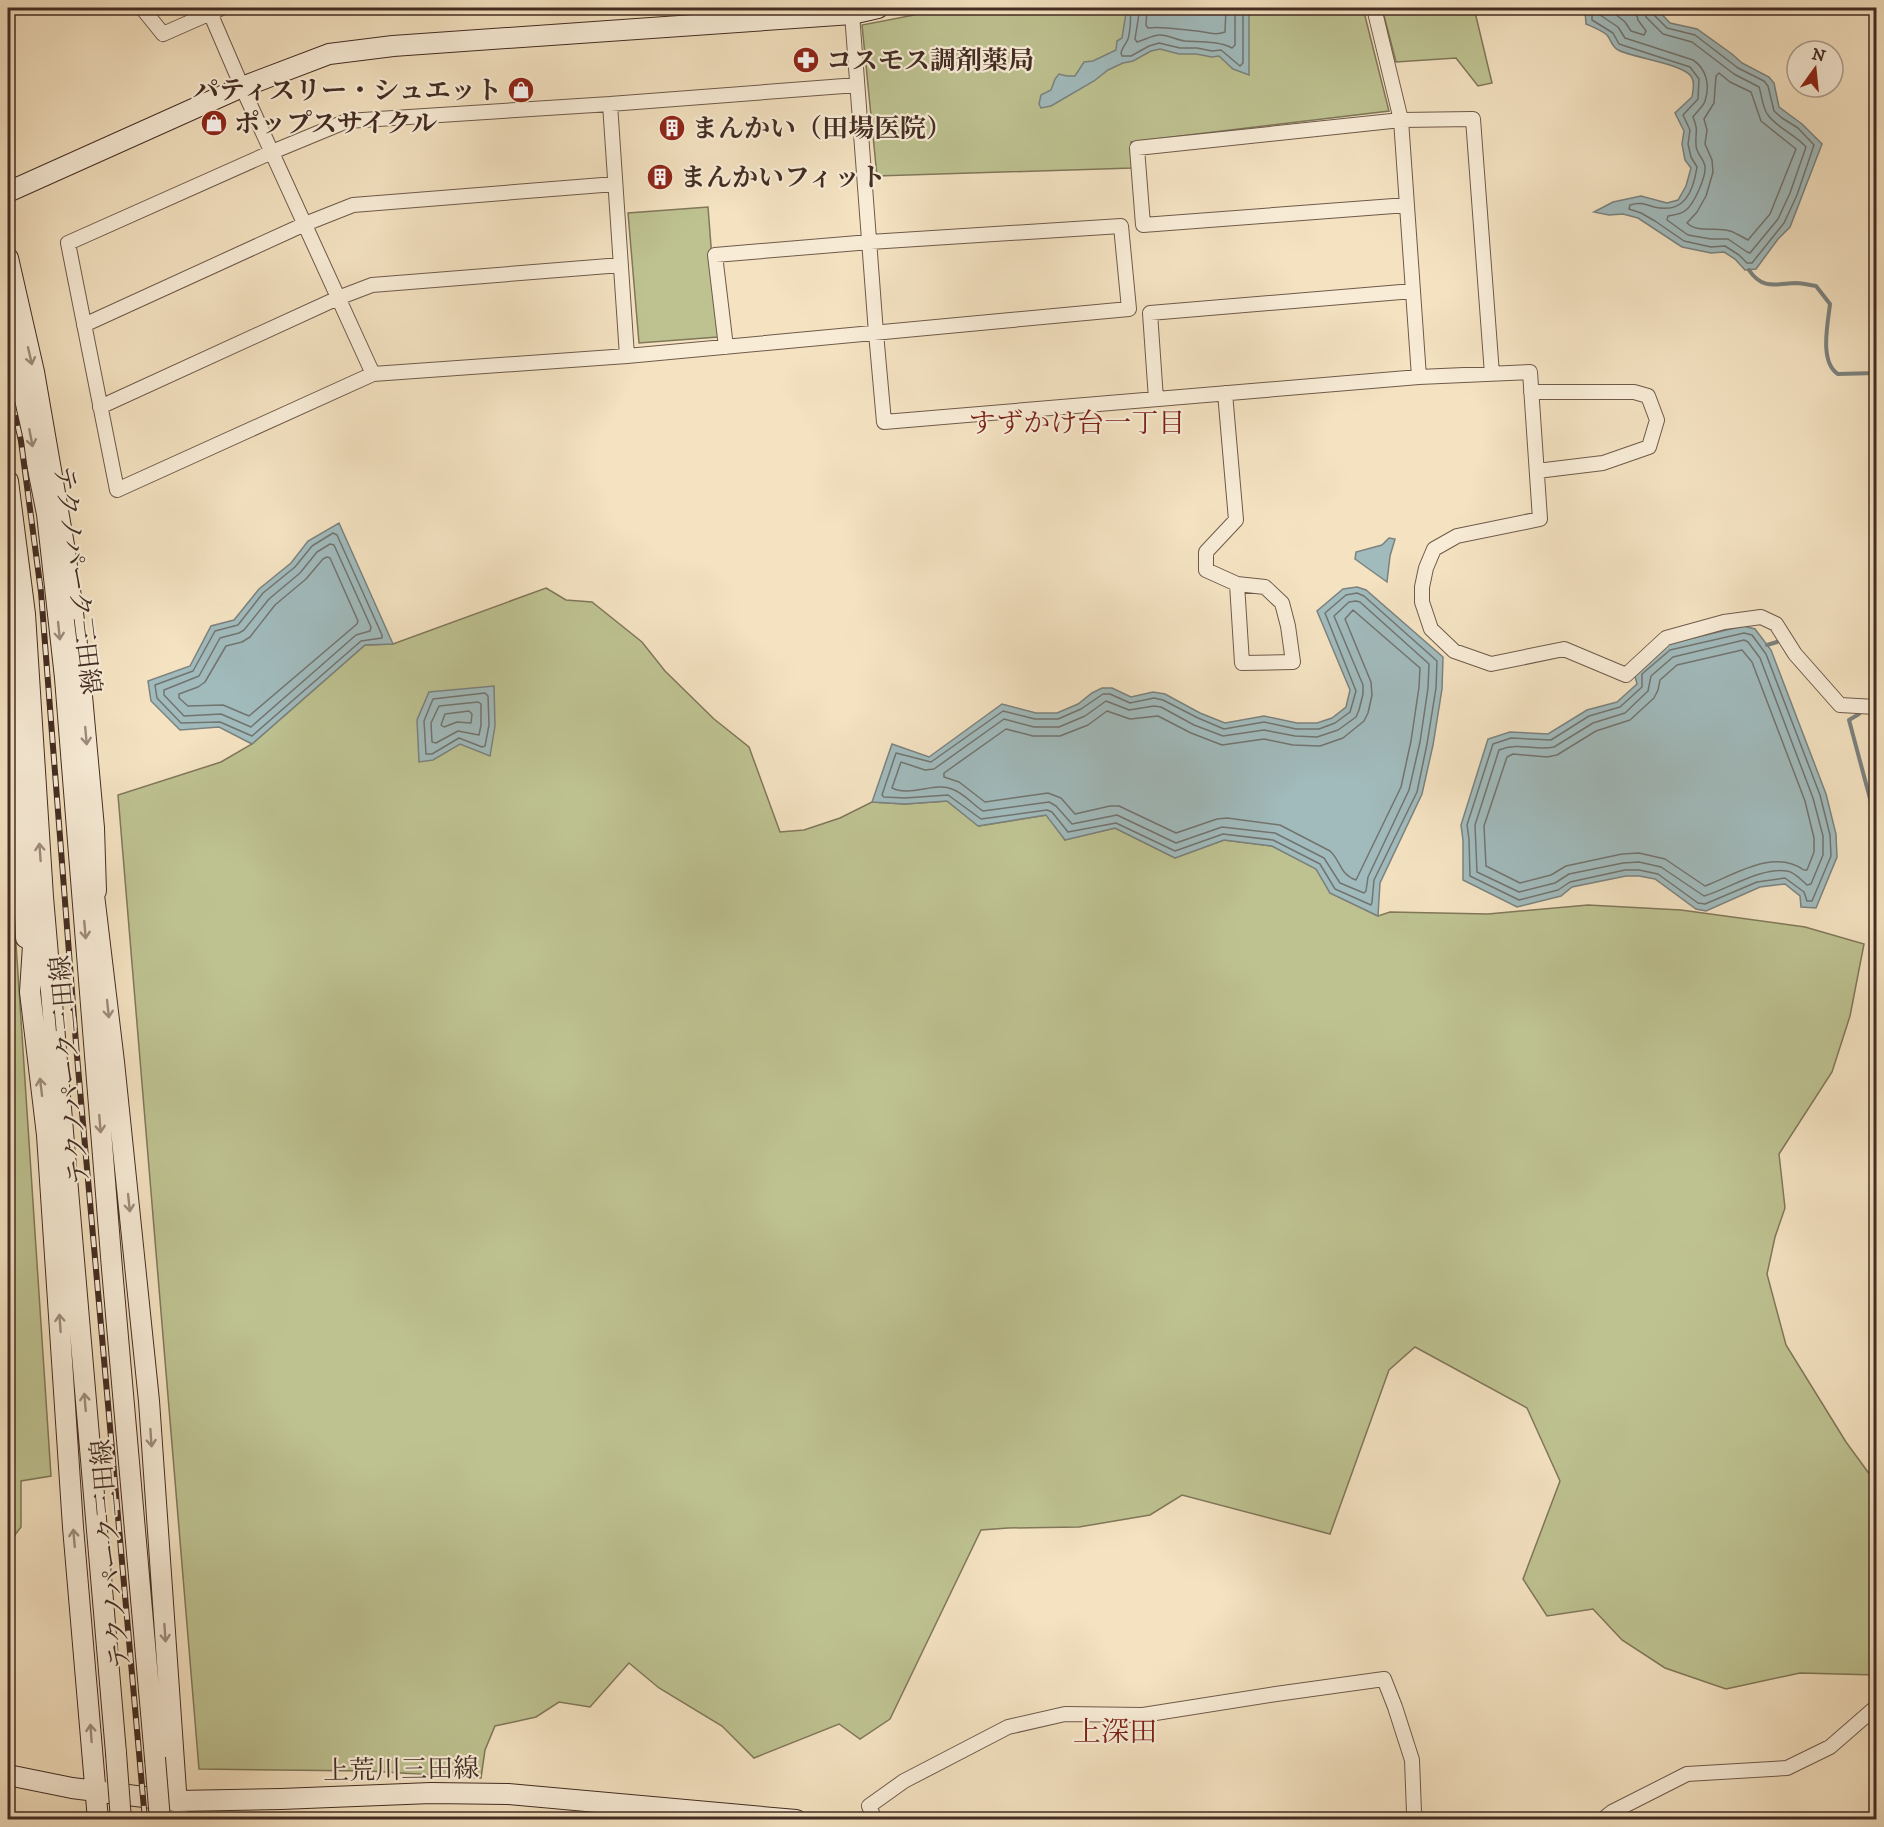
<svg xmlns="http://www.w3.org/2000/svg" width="1884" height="1827" viewBox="0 0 1884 1827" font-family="'IM FELL DW Pica','Noto Serif JP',serif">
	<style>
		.green { fill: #bec291; stroke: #80775a; stroke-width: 1.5 }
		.water { fill: #a1bbbd; stroke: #7b827f; stroke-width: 1.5 }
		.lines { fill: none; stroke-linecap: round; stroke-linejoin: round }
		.shore { stroke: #727470; stroke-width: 1.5 }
		.stream { stroke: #7b827f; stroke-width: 4 }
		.street-casing { stroke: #6f5a4a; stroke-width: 16 }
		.secondary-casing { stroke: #432c23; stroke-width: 22 }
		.street { stroke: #f8ecd7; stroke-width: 14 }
		.secondary { stroke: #f8ecd7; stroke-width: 20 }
		.rail-casing { stroke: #432c23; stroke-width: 6 }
		.rail { stroke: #f8ecd7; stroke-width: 4; stroke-dasharray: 11; stroke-linecap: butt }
		.secondary-bridge-casing { stroke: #432c23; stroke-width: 22; stroke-linecap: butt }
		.secondary-bridge { stroke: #f8ecd7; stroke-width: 20 }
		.oneway { stroke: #9e8c7d }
		.labels { text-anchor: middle; stroke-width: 4.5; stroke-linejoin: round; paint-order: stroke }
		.poi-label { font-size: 26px; font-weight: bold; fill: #432c23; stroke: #f8ecd7; text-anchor: start }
		.street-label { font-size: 26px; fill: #432c23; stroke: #f8ecd7 }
		.neighbourhood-label { font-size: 27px; fill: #7a1f14; stroke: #f8ecd7 }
		.quarter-label { font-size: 28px; fill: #7a1f14; stroke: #f8ecd7 }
	</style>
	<rect width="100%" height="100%" fill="#f4e2c1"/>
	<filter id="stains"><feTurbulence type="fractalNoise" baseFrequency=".00333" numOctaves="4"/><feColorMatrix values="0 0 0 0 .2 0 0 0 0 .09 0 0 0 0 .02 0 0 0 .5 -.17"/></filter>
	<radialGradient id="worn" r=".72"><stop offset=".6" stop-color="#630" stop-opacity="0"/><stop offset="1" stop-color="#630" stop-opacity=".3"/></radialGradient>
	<path class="green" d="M933 8H1363L1389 111 1131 142 1132 168 877 176 862 25 914 15Z
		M1382 8H1474L1492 83 1478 86 1456 58 1396 62Z
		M708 207 718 337 639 343 628 213Z
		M546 588 566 600 592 602 642 642 665 671 714 719 749 747 780 832 804 830 840 818 872 802 905 804 947 801 979 826 1047 815 1065 840 1115 828 1175 858 1224 840 1272 846 1317 869 1330 893 1378 916 1390 912 1488 914 1588 905 1681 910 1805 927 1864 944 1850 1016 1832 1072 1779 1154 1785 1208 1775 1237 1767 1274 1786 1345 1846 1442 1876 1483V1675L1800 1673 1726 1689 1665 1668 1622 1640 1593 1609 1547 1616 1523 1579 1560 1481 1527 1408 1415 1347 1389 1370 1330 1534 1182 1495 1150 1515 1079 1527 1008 1528 981 1530 890 1719 860 1739 839 1724 754 1758 722 1726 659 1688 629 1663 590 1707 559 1702 536 1717 495 1726 485 1750 481 1778 369 1771 199 1769 118 795 221 762 252 744 365 645 393 644Z
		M8 883H12L51 1476 21 1481V1527L8 1544Z"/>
	<path class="water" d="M1122 8H1249V75L1233 69 1219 56 1212 57 1196 54H1179L1160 49 1151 51 1133 61 1123 63 1108 70 1094 81 1051 106 1041 108 1039 104 1041 95 1051 90 1055 79 1059 74 1067 76H1075L1084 62 1093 61 1116 50 1117 41 1122 38 1126 13Z
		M1587 8H1656L1670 23 1697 29 1732 54 1742 63 1769 77 1774 83 1779 107 1802 124 1822 144 1790 227 1778 239 1756 269 1745 270 1735 259 1724 252 1711 253 1682 247 1638 218 1623 214 1609 215 1594 212 1613 202 1641 196 1667 203 1678 200 1686 186 1691 168 1685 160 1682 144 1684 131 1675 113 1692 97C1693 91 1695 83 1692 78 1686 64 1633 58 1618 50 1612 47 1611 40 1607 35 1601 30 1593 27 1586 24L1585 11Z
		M339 523 393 644 365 645 252 744 219 727 180 730 151 701 148 681 190 666 211 626 234 620 259 589 291 563 308 541Z
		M1389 538 1395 539 1390 556 1387 582 1355 559 1356 552 1382 545Z
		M1357 587 1366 590 1443 657 1442 689 1433 745 1422 794 1380 883 1378 916 1330 893 1316 869 1272 846 1224 840 1175 858 1115 828 1065 840 1046 815 978 826 947 801 905 804 872 802 892 744 929 757 1002 704 1036 713H1057L1078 704 1092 693 1102 688H1112L1131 697 1153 692 1165 694 1200 713 1225 723 1264 716 1297 723H1317L1332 718 1346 707 1350 690 1317 611 1343 589Z
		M1744 626 1755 629 1771 650 1826 794 1836 834 1837 857 1816 908 1801 907 1800 896 1785 884 1760 887 1706 911 1696 909 1655 879 1639 876H1626L1572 887 1561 896 1517 907 1463 880V840L1461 825 1488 739 1510 732 1548 734 1587 710 1617 702 1637 684 1634 672 1667 644Z
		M494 686 495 726 490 756 460 744 433 760 419 762 417 720 429 692Z"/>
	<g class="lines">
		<path class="shore" d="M1129 8C1132 13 1130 32 1128 39 1126 44 1122 48 1121 53L1122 56H1131L1149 46 1159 43 1180 48H1197L1212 51 1221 50 1240 66 1243 63V8
			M1138 8 1139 14 1135 39 1137 42C1145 40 1152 35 1160 35 1169 35 1176 40 1185 41 1200 42 1219 41 1232 48L1235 45V8
			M1147 8 1146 25 1148 28C1164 26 1180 30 1197 31 1207 32 1215 36 1225 32L1226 8
			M1592 8V20L1613 33 1619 44 1690 67 1699 79 1698 99 1683 115 1690 130 1688 144 1691 157 1697 167C1693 193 1684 214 1654 207 1644 204 1640 202 1630 205L1629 209 1641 213 1655 221 1684 241 1711 247 1725 246 1739 255 1747 263H1752L1784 223 1797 195 1814 145 1798 128 1782 118 1774 111 1768 86 1764 81 1738 68 1695 35 1667 28 1653 14 1652 8
			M1599 8 1600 15 1618 27 1625 38 1693 60C1707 69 1710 86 1705 101 1703 107 1696 112 1693 117 1699 132 1695 131 1696 145 1696 154 1704 158 1705 167 1706 177 1694 204 1686 210 1682 214 1674 215 1668 216L1667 220 1688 235 1711 239H1728L1747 252 1750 253 1778 219 1790 193 1806 147C1795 134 1777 128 1768 115 1762 107 1762 95 1759 87L1734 74 1692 42 1663 34 1646 17 1644 8
			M1608 8 1625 22 1631 31 1644 35 1646 31 1638 20 1635 8
			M1719 73 1730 82 1751 92 1761 121 1796 149 1770 214 1748 240C1742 237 1736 233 1730 231 1716 226 1699 234 1687 223L1697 212 1706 196 1713 172 1712 160 1705 144 1707 130 1704 119 1714 103 1716 76Z
			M333 533 337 535 382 635V638L361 641 252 736 220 722 181 723 157 698 155 685 193 671 215 631 238 625 263 593 295 567 312 546Z
			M330 544 334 545 371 627 370 631 356 635 251 727 221 714 184 716 164 695V690L199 676 220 638 239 633 244 630 269 599 300 573 317 552Z
			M327 557 330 558 358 621 357 624 249 716 223 705 188 706 179 698V694L198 687 205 682 226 646 242 642 250 637 275 605 306 579 323 559Z
			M1357 593 1364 596 1437 661 1436 688 1427 744 1417 792 1374 880 1372 902 1371 905 1335 889 1320 864 1273 840 1223 834 1175 851 1116 823 1068 832 1052 812 1047 810 981 819 948 795 905 798 884 797 882 795 896 753 931 762 1003 711 1035 719H1058L1081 709 1103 694H1110L1130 703 1154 698 1163 700 1198 718 1224 729 1264 722 1296 729H1319L1335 723 1350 712 1356 691 1325 613 1346 595Z
			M1356 601 1360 602 1429 664 1428 688 1420 742 1409 790 1368 877 1366 891 1364 893 1340 883 1324 858 1275 833 1222 827 1176 843 1117 815 1072 824 1056 806 1049 802 983 811C973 805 964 793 952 789 936 782 909 797 892 788L901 762 925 770 934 769 1004 719 1034 727H1059L1085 716 1106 701 1129 710 1154 706 1161 707 1194 725 1223 736 1264 730 1295 736 1317 737 1338 730 1356 717 1359 710 1363 694V685L1334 616 1349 602Z
			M1353 610 1420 668 1419 687 1411 741 1401 787 1356 880C1340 875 1341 861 1330 851L1280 825 1227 818 1217 819 1176 833 1119 806H1110L1075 814 1061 798 1048 793 985 802 959 782 944 777V773L1006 729 1033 736H1060L1088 725 1107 711 1130 719 1158 716 1191 733 1222 745 1264 739 1293 745 1320 746 1343 738 1364 721 1368 713 1372 695 1371 682 1345 619Z
			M1744 633 1752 635 1766 654 1820 795 1830 835 1831 856 1812 901H1807L1804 892 1785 878 1757 882 1705 904 1698 903 1658 874 1639 870H1625L1570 882 1558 890 1519 900 1470 876 1469 839 1467 825 1493 744 1511 738 1551 740 1589 716 1620 707 1642 687V674L1670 650Z
			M1744 640 1748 642 1760 658 1813 798 1823 836V855L1811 884 1807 885C1801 880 1795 872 1787 871 1761 867 1728 889 1704 896L1661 867 1639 862 1623 863 1569 874 1555 883 1519 892 1477 872 1475 825 1499 750C1519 742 1535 751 1554 747L1593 723 1625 713 1648 691 1651 676 1673 657Z
			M1742 650 1752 662 1805 801 1814 838V852L1807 870H1804C1774 848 1734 875 1705 886L1665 859 1639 853 1622 854 1566 866 1551 875 1520 883 1486 866 1484 826 1507 757 1513 754 1547 757 1557 755 1596 731 1630 720 1654 698 1658 690 1660 680 1677 665Z
			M485 693 488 696 489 725 485 746 482 747 459 738 432 754H426L424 721 433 699Z
			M478 702 481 704V725L479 735 458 731 436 743 432 742 431 723 439 706Z
			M469 711 472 714 471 723 457 722 444 727 441 725 445 714Z"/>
		<path class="stream" d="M1749 270C1762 290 1776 284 1796 283 1803 283 1809 285 1816 286L1830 304C1828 323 1819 362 1838 374L1876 373
			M1767 645 1777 642
			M1859 714 1849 720 1876 821"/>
		<defs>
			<path id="street" d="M142 8 163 34 222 8
				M208 8 242 87 373 374
				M1374 8 1401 120 1419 377
				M852 14 876 333 884 422 1419 377 1530 372 1540 519 1457 536 1434 549 1426 568 1422 587V602L1431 629 1454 651 1491 664 1564 649 1626 675 1666 638 1724 622 1761 617 1776 624 1795 654 1840 705 1876 707
				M610 104 627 356
				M1407 205 1143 225 1137 148 1401 120 1473 119 1492 374
				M84 325 305 224 353 205 615 184
				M726 347 715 255 870 242 1121 226 1129 309 627 356 373 374 117 490 68 243 272 152 347 121 610 104 857 85
				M1531 392H1634L1648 396 1657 420 1649 447 1603 463 1537 471
				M1225 393 1236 520 1206 552V570L1237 584 1265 587 1282 603 1288 626 1293 662 1242 663 1237 584
				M1156 399 1150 313 1413 291
				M100 407 338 298 372 285 621 265
				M875 1820 869 1806 904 1781 1008 1727 1065 1714 1143 1715 1276 1694 1384 1679 1395 1707 1412 1760 1414 1812 1418 1820
				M1602 1820 1612 1812 1687 1774 1787 1768 1830 1747 1876 1707"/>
			<path id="secondary" d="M8 192 242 87 329 54 393 46 852 14 878 8
				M8 258 34 372 65 551 78 652 94 828 96 891
				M8 319 47 514 65 678 112 1269 155 1758
				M8 481 25 614 43 897 116 1753
				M8 611 14 660 26 938
				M92 878 114 1062 149 1401 178 1820
				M37 917 34 930 30 992 47 1135 73 1527 98 1820
				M8 1775 72 1788 176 1801 281 1799 431 1793 508 1794 796 1820"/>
		</defs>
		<use href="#street" class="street-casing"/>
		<use href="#secondary" class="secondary-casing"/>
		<use href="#street" class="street"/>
		<use href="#secondary" class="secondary"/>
		<defs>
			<path id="rail" d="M8 383 21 441 41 592 77 1056 145 1820"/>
		</defs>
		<use href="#rail" class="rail-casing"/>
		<use href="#rail" class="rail"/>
		<defs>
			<path id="secondary-bridge" d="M116 1753 121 1820
				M155 1758 160 1820"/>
		</defs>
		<use href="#secondary-bridge" class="secondary-bridge-casing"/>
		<use href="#secondary-bridge" class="secondary-bridge"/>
	</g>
	<defs><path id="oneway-shaft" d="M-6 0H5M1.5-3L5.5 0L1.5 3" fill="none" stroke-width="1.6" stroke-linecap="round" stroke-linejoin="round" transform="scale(1.5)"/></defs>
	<g class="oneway">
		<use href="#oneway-shaft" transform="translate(30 356) rotate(77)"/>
		<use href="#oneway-shaft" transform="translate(31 438) rotate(79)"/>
		<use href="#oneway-shaft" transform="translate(59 631) rotate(84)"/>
		<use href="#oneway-shaft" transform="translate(86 736) rotate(85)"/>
		<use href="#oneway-shaft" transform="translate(40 852) rotate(-94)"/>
		<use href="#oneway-shaft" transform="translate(85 930) rotate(85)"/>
		<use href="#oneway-shaft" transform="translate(108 1009) rotate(84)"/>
		<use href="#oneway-shaft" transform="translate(41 1087) rotate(-97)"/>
		<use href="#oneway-shaft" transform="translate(100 1124) rotate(85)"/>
		<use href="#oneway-shaft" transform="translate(129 1203) rotate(84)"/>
		<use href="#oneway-shaft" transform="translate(60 1323) rotate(-94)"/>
		<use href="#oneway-shaft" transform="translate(85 1402) rotate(-95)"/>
		<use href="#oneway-shaft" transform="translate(151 1438) rotate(86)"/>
		<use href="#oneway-shaft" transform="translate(74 1538) rotate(-95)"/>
		<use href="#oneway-shaft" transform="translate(165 1633) rotate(86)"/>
		<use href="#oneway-shaft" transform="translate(91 1733) rotate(-94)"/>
	</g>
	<defs>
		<symbol id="pharmacy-disc" viewBox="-11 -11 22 22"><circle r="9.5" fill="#8f2418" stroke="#f8ecd7"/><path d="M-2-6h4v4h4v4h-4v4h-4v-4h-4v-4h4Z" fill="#fff"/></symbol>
		<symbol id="shop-disc" viewBox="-11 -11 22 22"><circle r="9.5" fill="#8f2418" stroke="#f8ecd7"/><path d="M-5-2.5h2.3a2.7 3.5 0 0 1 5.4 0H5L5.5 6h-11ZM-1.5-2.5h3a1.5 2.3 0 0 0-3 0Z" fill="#fff"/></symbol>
		<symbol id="building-disc" viewBox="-11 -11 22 22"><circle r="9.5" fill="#8f2418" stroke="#f8ecd7"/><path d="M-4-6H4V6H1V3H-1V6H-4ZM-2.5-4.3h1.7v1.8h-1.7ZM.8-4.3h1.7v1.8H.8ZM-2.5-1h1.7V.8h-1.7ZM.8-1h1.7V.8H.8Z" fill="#fff"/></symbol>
	</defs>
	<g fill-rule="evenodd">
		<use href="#pharmacy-disc" x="791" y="45" width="30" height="30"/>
		<use href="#shop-disc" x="506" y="75" width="30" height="30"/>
		<use href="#shop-disc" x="199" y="108" width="30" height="30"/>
		<use href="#building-disc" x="657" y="113" width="30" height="30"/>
		<use href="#building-disc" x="645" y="162" width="30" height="30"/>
	</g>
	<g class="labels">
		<g class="poi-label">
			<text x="826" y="69">コスモス調剤薬局</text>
			<text x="502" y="99" text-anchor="end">パティスリー・シュエット</text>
			<text x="234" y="132">ポップスサイクル</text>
			<text x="692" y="137">まんかい（田場医院）</text>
			<text x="680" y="186">まんかいフィット</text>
		</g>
		<g class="street-label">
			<text transform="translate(78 580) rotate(83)" y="9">テクノパーク三田線</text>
			<text transform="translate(69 1070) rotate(-95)" y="9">テクノパーク三田線</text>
			<text transform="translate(110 1554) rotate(-95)" y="9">テクノパーク三田線</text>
			<text transform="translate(401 1769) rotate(-1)" y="9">上荒川三田線</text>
		</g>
		<g class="neighbourhood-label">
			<text x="1077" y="432">すずかけ台一丁目</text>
		</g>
		<g class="quarter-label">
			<text x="1115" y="1741">上深田</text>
		</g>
	</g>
	<rect width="1884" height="1827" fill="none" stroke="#f4e2c1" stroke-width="30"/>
	<rect x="9" y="9" width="1866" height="1809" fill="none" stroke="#432c23" stroke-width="3"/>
	<rect x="15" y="15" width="1854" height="1797" fill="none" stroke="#432c23" stroke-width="1.5"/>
	<g transform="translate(1815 69) rotate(15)"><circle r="28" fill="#f8ecd7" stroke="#b09f8f" stroke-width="1.5"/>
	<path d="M0-4.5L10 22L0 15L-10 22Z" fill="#8f2418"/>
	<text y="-9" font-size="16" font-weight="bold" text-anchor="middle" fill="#432c23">N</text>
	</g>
	<rect width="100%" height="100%" filter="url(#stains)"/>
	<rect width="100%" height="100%" fill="url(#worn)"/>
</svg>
